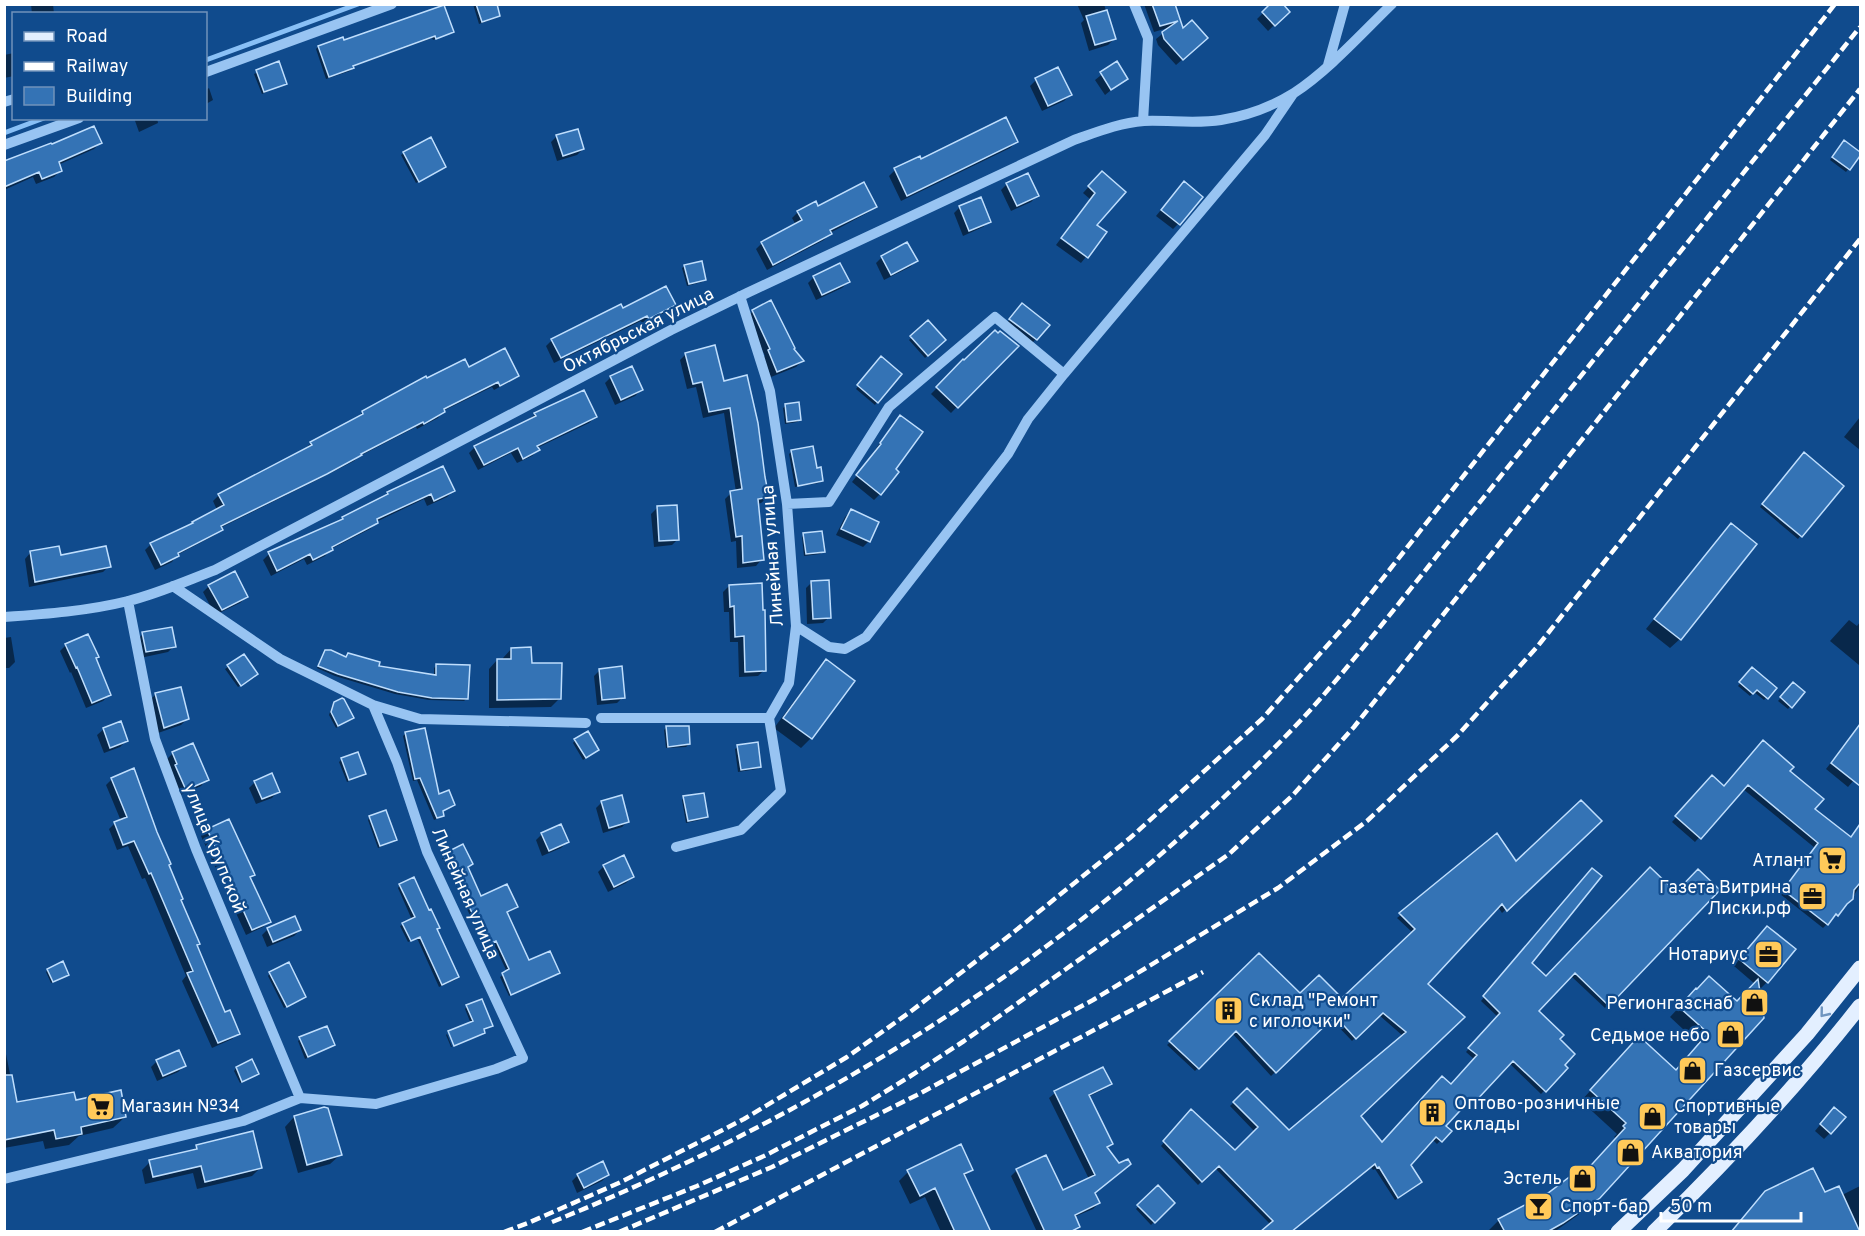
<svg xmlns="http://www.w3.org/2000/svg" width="1865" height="1236" viewBox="0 0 1865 1236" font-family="Overpass,sans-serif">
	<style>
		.shadow { fill: #0007 }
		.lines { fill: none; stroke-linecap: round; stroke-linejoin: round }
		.stream { stroke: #89c0f6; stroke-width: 5 }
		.building { fill: #3473b5; stroke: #bfdefd; stroke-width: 1.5 }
		.minor { stroke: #98c4f2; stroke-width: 10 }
		.major { stroke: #e3efff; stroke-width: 15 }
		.rail { stroke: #fff; stroke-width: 4.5; stroke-dasharray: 10 4.5; stroke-linecap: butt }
		.oneway { stroke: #6f95c0 }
		.labels { text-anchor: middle; stroke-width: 4.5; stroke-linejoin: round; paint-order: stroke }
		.street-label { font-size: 18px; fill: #fff; stroke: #104b8d }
		.poi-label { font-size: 18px; fill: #fff; stroke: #104b8d; text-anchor: start }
	</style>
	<rect width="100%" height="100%" fill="#104b8d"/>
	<path class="shadow" d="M31 4H53L54 14H32Z
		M473 4H495L499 16 496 18 479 24Z
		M1077 4H1104L1114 39 1108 45 1089 51 1081 23 1084 20Z
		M1144 4H1172L1182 30 1200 44 1176 65 1158 45 1156 39 1171 27 1154 32Z
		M1272 4 1288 12 1268 31 1257 19Z
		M452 32 433 40 432 38 352 67 350 71 326 79 316 49 318 47 343 42Z
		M14 53V76L4 78V55Z
		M278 63 285 83 262 94 254 74Z
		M1116 63 1126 78 1105 95 1095 80Z
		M1036 80 1070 95 1064 101 1042 111 1030 86Z
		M209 88 213 100 206 104V90Z
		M134 118H157L158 123 139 132Z
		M557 136 583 149 577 155 557 161 551 142Z
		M1016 142 1010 148 901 201 889 176 895 170 920 161Z
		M1844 142 1860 154 1846 172 1830 160Z
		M100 143 94 149 58 165 60 171 54 177 36 184 33 177 4 190V161Z
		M404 153 445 167 416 183 401 155Z
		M1096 179 1095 225 1105 233 1081 263 1056 245 1090 199 1083 193Z
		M1007 184 1037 196 1031 202 1011 211 1001 190Z
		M1178 189 1179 223 1173 229 1156 216Z
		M875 206 869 212 830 233 824 240 767 270 756 249 762 243 796 225 792 218 798 212 817 208Z
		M960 207 989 221 983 227 963 236 954 213Z
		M907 244 916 261 910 267 884 280 876 263 882 257Z
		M685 266 705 280 702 282 687 286 682 268Z
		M814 277 848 282 842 288 816 300 808 283Z
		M674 305 668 311 642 324 641 321 554 363 546 346 552 340 622 310Z
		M753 311 793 348 802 361 796 367 771 377 763 357 765 356 747 317Z
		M1017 311 1036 339 1030 345 1004 326Z
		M928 322 944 340 925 358 909 340Z
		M998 335 1016 346 951 413 931 394 963 361 964 363Z
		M686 354 723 382 768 497 761 503 757 504 762 559 756 566 737 568 736 541 731 542 725 499 731 493 736 492 724 413 703 418 696 387 687 389 680 360Z
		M879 361 877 402 875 405 856 389Z
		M468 369 517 375 511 381 494 390 492 387 443 411 438 418 417 429 416 427 358 457 354 461 319 479 220 528 215 535 177 555 172 562 155 570 145 550 151 544 189 526 217 510 213 501 219 495 305 449 311 443 357 418 363 412Z
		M611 377 641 390 635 396 615 405 605 383Z
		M786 406 800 420 797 422 785 424 783 408Z
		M535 414 595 417 589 423 537 448 538 450 532 456 517 463 511 453 478 470 469 453 475 447 529 420Z
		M1860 417V450L1844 437Z
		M894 423V469L880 494 874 500 852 482 876 451 875 450Z
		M792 451 816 469 822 480 819 483 795 487 789 454Z
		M1801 457 1842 486 1798 539 1760 507Z
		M453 491 447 497 427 506 424 499 376 522 370 529 331 549 325 556 307 565 304 559 271 576 263 560 269 554 338 523 343 518 383 498 388 493Z
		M657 508 678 539 672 545 654 547 651 514Z
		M851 511 869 541 863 547 836 535 845 517Z
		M1731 525 1755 544 1680 639 1670 648 1646 629 1722 535Z
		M804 535 823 551 820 554 804 556 802 537Z
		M31 552 60 557 109 566 103 572 29 587 25 559Z
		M812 582 829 617 823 623 807 624 806 588Z
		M209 586 246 597 240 603 215 615 203 592Z
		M729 586 762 612 764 670 758 676 739 677 738 642H730L729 612H724L723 592Z
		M1849 620 1857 626 1860 622V664L1859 665 1830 641Z
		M143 634 174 646 168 652 140 658 137 640Z
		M11 637 15 662 9 668H4V638Z
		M66 645 97 657 95 659 109 695 103 701 86 708 71 672 70 673 60 651Z
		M511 649 530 664 559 699 551 707 489 708V669L497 660H503V658Z
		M325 652 345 658 348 654 377 667 434 676V668L437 665 467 698 464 701 429 700 395 694 335 676 317 668Z
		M244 656 254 677 238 687 225 669Z
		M826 661 853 681 811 738 801 748 774 728 817 671Z
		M1752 669 1775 688 1764 700 1754 692 1750 696 1738 686Z
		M600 670 623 697 617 703 597 705 594 676Z
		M1793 684 1803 692 1788 709 1778 701Z
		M156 694 187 719 181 725 158 733 150 700Z
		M335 703 352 718 336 728 329 715 332 706Z
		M1860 725V773L1848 787 1826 769Z
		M667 727 689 744 686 747 666 748 664 730Z
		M104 729 126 741 120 747 104 753 97 735Z
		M406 733 438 796 454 805 441 812 442 816 439 818 434 820 417 780 413 781 403 736Z
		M575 740 595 752 583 760 573 743Z
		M738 747 760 766 757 769 738 772 735 749Z
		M173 753 207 779 201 786 180 795 167 759Z
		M342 759 365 773 347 782 339 762Z
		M1788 771 1813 810 1850 838 1856 832 1860 835V885L1852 899 1823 928 1780 894 1815 848 1743 789 1695 842 1672 822 1708 782 1724 788Z
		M112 779 168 866 196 945 225 1014 238 1033 232 1039 212 1048 182 981 186 976 145 878 142 879 128 846 117 850 109 829 115 823 121 821 106 785Z
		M255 782 278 791 272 798 256 804 249 788Z
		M684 798 707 817 704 819 686 823 682 800Z
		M602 802 628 821 622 827 603 833 596 808Z
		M370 817 396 840 378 848 368 820Z
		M1600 821 1502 913 1498 907 1426 984 1463 1017 1360 1116 1382 1144 1451 1086 1475 1060 1466 1052 1498 1017 1481 1001 1588 873 1530 963 1546 978 1676 894 1718 890 1605 1008 1571 976 1537 1011 1558 1039 1563 1065 1566 1068 1541 1094 1509 1063 1469 1106 1465 1103 1444 1126 1441 1140 1437 1144 1432 1139 1409 1165 1420 1182 1417 1186 1395 1200 1375 1169 1373 1170 1371 1167 1271 1225 1215 1168 1198 1185 1161 1146 1191 1111 1235 1152 1255 1132 1230 1106 1247 1090 1289 1132 1403 1036 1379 1015 1352 1041 1331 1019 1271 1076 1232 1033 1195 1071 1167 1045 1259 955 1300 995 1342 1000 1413 933 1397 918 1496 836 1516 864Z
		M207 830 253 875 249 879 269 921 263 927 246 935 201 836Z
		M542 834 567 842 561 848 542 856 536 840Z
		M444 855 467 867 481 898 517 907 506 913 529 962 558 973 555 975 509 996 500 977 507 972 493 942 485 946 442 858Z
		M604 866 632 877 626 883 608 892 598 872Z
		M400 885 436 930 458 977 455 980 439 987 417 938 408 942 400 926 412 920 398 888Z
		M268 929 300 930 294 936 267 947 262 935Z
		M1761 933 1794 949 1767 982 1761 988 1757 985 1599 1197 1588 1208 1554 1232H1490L1489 1230 1499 1220 1584 1174 1617 1139 1614 1137 1617 1134 1581 1101 1629 1048 1675 1071 1699 1044 1670 1017 1686 1000 1737 1003 1755 984 1734 966Z
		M48 970 65 977 51 983 46 972Z
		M270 973 304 997 284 1008 268 976Z
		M467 1006 491 1025 483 1030 484 1033 481 1035 455 1046 450 1032 471 1024 465 1009Z
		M447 1034 452 1047H451L446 1035Z
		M300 1039 334 1045 305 1059 298 1041Z
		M4 1044 16 1104 75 1101 125 1117 113 1128 79 1136 69 1145 45 1149 43 1141 4 1148Z
		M157 1061 184 1066 178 1072 157 1081 151 1067Z
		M236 1068 257 1074 240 1083 234 1071Z
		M1103 1069 1110 1083 1104 1089 1088 1097 1111 1144 1106 1149 1094 1193 1099 1203 1093 1209 1074 1217 1078 1226 1073 1232H1037L1011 1176 1017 1170 1045 1157 1062 1192 1089 1179 1049 1098 1055 1093Z
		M1828 1115 1830 1133 1824 1139 1815 1131Z
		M294 1117 340 1155 330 1164 298 1173 285 1127Z
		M197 1147 260 1168 252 1176 197 1189 193 1173 145 1184 142 1170 150 1162 191 1152Z
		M602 1163 608 1175 602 1181 577 1193 572 1181 578 1175Z
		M971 1169 964 1177 989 1232H941L925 1197 910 1204 899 1181 908 1172Z
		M1860 1186V1232H1731L1754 1205 1825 1194 1842 1195Z
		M1158 1187 1173 1203 1151 1225 1136 1209Z"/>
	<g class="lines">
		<path class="stream" d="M206 60 358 4
			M4 133 44 118"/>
	</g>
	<path class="building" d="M476 4H497L500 16 482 22Z
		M1152 4H1175L1183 28 1192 20 1208 38 1183 60 1164 39 1162 32 1178 21 1160 26Z
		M1270 4H1283L1290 12 1275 26 1262 12Z
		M444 5 454 32 436 39 435 36 353 66 354 68 329 77 318 46 343 37 344 40Z
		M1107 10 1116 39 1095 45 1086 16Z
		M279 61 287 84 264 92 256 70Z
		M1117 61 1128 79 1111 90 1100 72Z
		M1058 67 1072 95 1048 106 1035 78Z
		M1006 117 1018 142 907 196 894 168 920 156 921 159Z
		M94 126 102 143 59 162 62 171 42 179 39 172 4 187V161L51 143 52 144Z
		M578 129 584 149 563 156 556 135Z
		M431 137 446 167 419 182 403 152Z
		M1844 140 1860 152V156L1850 170 1832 157Z
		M1102 171 1126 192 1097 225 1107 232 1088 258 1061 238 1095 193 1088 186Z
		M1028 173 1039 196 1017 206 1006 183Z
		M1184 181 1203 197 1180 225 1161 210Z
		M864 182 877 207 830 230 832 234 773 265 761 242 802 220 797 211 816 201 818 206Z
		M981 197 991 222 969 231 959 206Z
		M907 242 918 261 891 275 881 256Z
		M702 261 706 280 689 284 684 265Z
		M840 263 850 282 822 295 813 276Z
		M666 286 676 305 649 319 647 316 561 358 551 339 621 304 623 308Z
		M771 300 795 348 794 349 804 361 777 372 768 350 770 349 752 310Z
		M1022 303 1050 325 1037 340 1009 319Z
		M928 320 946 340 928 356 910 336Z
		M995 330 998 333 1000 331 1019 346 958 408 936 387 963 359 964 360Z
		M715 345 724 381 747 375 758 423 765 477 769 497 758 499 764 560 743 563 742 536 736 537 730 491 742 489 730 408 709 412 702 382 693 384 685 353Z
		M505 348 519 376 500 386 498 382 444 409 445 412 424 424 423 422 361 454 362 455 327 474 221 526 223 530 178 553 179 556 161 565 150 543 193 523 192 522 224 505 218 494 312 445 310 442 363 414 362 411 426 376 427 378 465 359 469 367Z
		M881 356 902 374 878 403 857 385Z
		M632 366 643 390 621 400 610 376Z
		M584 390 597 417 537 446 540 450 523 459 518 448 484 465 474 446 536 416 534 413Z
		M799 402 801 420 787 422 785 404Z
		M900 415 923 432 896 469 899 472 881 495 856 475 881 444 880 443Z
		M813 446 817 468 821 467 823 481 798 486 791 450Z
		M1804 452 1844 486 1802 537 1762 504Z
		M443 466 455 491 434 501 431 494 377 519 378 523 332 547 333 550 313 560 310 554 277 571 268 552 343 519 342 517 388 494 387 492Z
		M677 505 679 540 659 541 657 506Z
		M851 509 879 522 870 542 841 529Z
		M1731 523 1757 544 1681 640 1654 619Z
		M822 531 825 552 806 554 803 533Z
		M59 546 61 555 106 546 111 567 35 582 30 551Z
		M235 571 248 597 222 610 208 585Z
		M829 580 831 618 813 619 811 581Z
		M762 583 763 610H765L766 671 745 672 744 636 735 637 734 606 730 607 729 585Z
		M172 627 176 647 146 652 142 632Z
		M88 634 99 657 96 658 111 695 92 703 77 667 76 668 65 644Z
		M531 647 532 663H562L561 699 497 700V659H511V648Z
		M325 650H331L346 657 348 653 380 662 379 666 436 675V664L470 665 468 699 432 698 398 692 338 674 318 666Z
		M244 654 258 674 241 686 227 665Z
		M826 659 855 681 812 739 783 718Z
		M622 666 625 698 602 700 599 669Z
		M1752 667 1777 688 1768 699 1757 690 1753 694 1739 682Z
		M1793 682 1805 692 1792 708 1780 697Z
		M181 687 189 719 164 728 155 693Z
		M342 698 344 699 354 718 338 726 331 712 334 702Z
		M121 721 128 741 110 748 103 728Z
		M1860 724V786L1831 763Z
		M666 726H689L690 744 668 747Z
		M425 728 439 794 449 790 455 805 443 811 444 816 437 818 420 778 415 779 405 732Z
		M588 731 599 750 586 758 574 739Z
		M1763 740 1794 767 1790 771 1824 799 1815 809 1851 837 1860 824V883L1854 890 1853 899 1847 904 1838 916 1836 914 1828 925 1783 890 1818 843 1748 785 1701 839 1675 816 1712 775 1724 786Z
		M758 742 761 767 741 770 737 745Z
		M193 743 209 780 186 790 175 765 177 764 172 752Z
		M358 752 366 774 349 780 341 758Z
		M134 768 157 832 171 864 169 865 183 899 181 900 200 944 197 945 225 1012 230 1010 240 1034 218 1043 187 973 193 971 151 873 149 874 134 841 123 845 114 822 127 817 111 778Z
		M272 773 280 792 262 799 254 781Z
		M704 793 708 817 688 821 683 796Z
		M622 795 629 822 609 828 601 801Z
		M1581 800 1602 821 1507 911 1502 904 1428 984 1465 1017 1361 1116 1382 1142 1442 1076 1451 1084 1477 1055 1468 1048 1500 1013 1483 996 1592 868 1602 876 1532 963 1546 976 1650 867 1676 892 1698 869 1720 890 1609 1006 1575 973 1539 1011 1564 1035 1560 1039 1575 1054 1565 1065 1568 1068 1546 1092 1513 1061 1473 1104 1469 1101 1446 1126 1452 1131 1442 1142 1436 1137 1411 1165 1422 1182 1398 1198 1379 1167 1377 1168 1375 1164 1291 1232H1260L1273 1221 1219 1166 1202 1182 1163 1141 1191 1109 1235 1150 1258 1127 1233 1102 1247 1088 1289 1130 1406 1032 1383 1013 1356 1039 1335 1016 1276 1073 1236 1031 1199 1069 1169 1041 1259 953 1300 993 1319 975 1342 998 1415 929 1399 913 1497 833 1516 861Z
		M386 810 397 840 380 846 369 816Z
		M229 819 255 875 250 877 271 922 252 930 207 829Z
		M561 824 569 842 549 851 541 833Z
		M463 844 473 864 468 867 481 896 507 884 518 907 507 912 529 960 550 951 560 973 511 995 502 973 509 969 496 941 488 945 443 854Z
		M624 855 634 877 614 887 603 865Z
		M414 877 429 910 431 909 440 928 437 929 459 977 442 985 420 937 411 941 402 923 415 917 399 884Z
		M295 916 301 930 273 942 267 928Z
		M1767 926 1796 949 1768 983 1739 959Z
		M63 961 69 975 53 982 47 969Z
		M289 962 306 997 287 1007 269 972Z
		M1709 976 1737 1001 1758 979 1764 1018 1600 1198 1563 1223 1547 1232H1505L1498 1219 1548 1193 1580 1169 1584 1173 1625 1128 1623 1126 1626 1123 1590 1090 1639 1036 1676 1070 1708 1033 1679 1007 1696 988 1697 989Z
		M482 999 493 1026 484 1029 485 1033 454 1046 448 1031 473 1021 466 1005Z
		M327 1026 335 1045 308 1057 299 1037Z
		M179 1050 186 1066 163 1076 156 1060Z
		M252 1059 259 1074 242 1082 236 1067Z
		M1103 1067 1112 1084 1089 1095 1113 1144 1107 1147 1119 1163 1128 1159 1131 1164 1095 1193 1100 1203 1075 1215 1080 1227 1070 1232H1045L1016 1169 1046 1155 1063 1190 1095 1175 1054 1091Z
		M4 1075H12L17 1102 74 1092 76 1100 121 1090 126 1117 81 1127 82 1134 56 1139 54 1130 4 1140Z
		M324 1107 328 1108 342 1155 307 1165 294 1116Z
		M1834 1107 1846 1117 1831 1134 1820 1124Z
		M253 1131 262 1168 205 1182 201 1166 153 1177 149 1160 197 1149 196 1145Z
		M961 1144 973 1170 964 1174 991 1232H955L935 1188 920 1196 907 1170Z
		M603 1161 609 1175 584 1188 577 1174Z
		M1813 1168 1825 1192 1839 1186 1860 1232H1731L1765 1191Z
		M1158 1185 1175 1203 1155 1223 1137 1205Z"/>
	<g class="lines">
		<path class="minor" d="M1134 4 1148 38 1143 121
			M1328 65 1345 4
			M206 72 392 4
			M4 102 14 99
			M4 145 79 118
			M787 504 829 502 889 407 995 317 1064 374
			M173 586 280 659 373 705 420 719 586 723
			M128 601 155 739 196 849 300 1098
			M4 617C46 614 88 611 128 601 157 594 186 581 215 570L671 330 747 293 1074 140C1097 132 1119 123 1144 121 1170 120 1196 124 1221 120 1246 116 1273 106 1294 93 1328 71 1362 33 1392 4
			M796 626 829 647 845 649 866 637 1008 454 1028 419 1064 374 1265 135 1293 94
			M601 718H769L789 683 796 626 787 504 770 391 740 296
			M676 847 741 830 781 791 769 718
			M4 1179 243 1121 300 1098 376 1104 496 1069 523 1058 427 852 397 762 373 705"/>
		<path class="major" d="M1618 1232 1683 1170 1807 1034 1860 968
			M1654 1232C1727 1161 1797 1086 1860 1006"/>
		<path class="rail" d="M552 1222C834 1108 1093 941 1303 718 1328 691 1352 661 1376 632L1860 27
			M504 1232 528 1223 621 1182 744 1119 847 1057 910 1012 1010 935 1130 838 1262 719 1350 620 1835 4
			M582 1232 697 1186 764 1156 862 1106 909 1077 964 1041 1229 854 1292 796 1354 727 1860 89
			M619 1232 772 1167 917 1095 1093 1000 1278 888 1367 821 1458 735 1537 647 1860 239
			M715 1232 1203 972"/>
	</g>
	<defs><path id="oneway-chevron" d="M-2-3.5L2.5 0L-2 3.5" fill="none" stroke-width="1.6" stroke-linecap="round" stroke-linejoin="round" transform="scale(1.5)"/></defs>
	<use class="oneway" href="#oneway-chevron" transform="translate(1824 1013) rotate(129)"/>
	<defs>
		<symbol id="supermarket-square" viewBox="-11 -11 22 22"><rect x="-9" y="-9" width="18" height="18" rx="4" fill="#ffc959" stroke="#104b8d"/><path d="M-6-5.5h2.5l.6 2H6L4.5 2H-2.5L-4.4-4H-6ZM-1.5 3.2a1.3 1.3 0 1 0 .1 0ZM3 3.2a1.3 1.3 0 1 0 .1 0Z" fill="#111"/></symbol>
		<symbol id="office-square" viewBox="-11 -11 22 22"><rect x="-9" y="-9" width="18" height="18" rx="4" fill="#ffc959" stroke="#104b8d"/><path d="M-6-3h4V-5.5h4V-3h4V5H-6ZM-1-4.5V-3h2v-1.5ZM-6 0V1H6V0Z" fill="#111"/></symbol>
		<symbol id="shop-square" viewBox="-11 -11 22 22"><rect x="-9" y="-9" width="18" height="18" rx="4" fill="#ffc959" stroke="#104b8d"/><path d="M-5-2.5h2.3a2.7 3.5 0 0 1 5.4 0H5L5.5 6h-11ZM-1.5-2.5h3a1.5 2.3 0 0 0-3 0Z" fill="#111"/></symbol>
		<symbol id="building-square" viewBox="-11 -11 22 22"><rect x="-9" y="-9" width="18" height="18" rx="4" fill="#ffc959" stroke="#104b8d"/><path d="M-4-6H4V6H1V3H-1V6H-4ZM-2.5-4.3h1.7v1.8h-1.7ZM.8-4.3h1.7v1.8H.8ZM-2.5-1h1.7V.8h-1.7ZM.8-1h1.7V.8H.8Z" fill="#111"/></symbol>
		<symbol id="bar-square" viewBox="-11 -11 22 22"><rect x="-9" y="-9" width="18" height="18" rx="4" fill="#ffc959" stroke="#104b8d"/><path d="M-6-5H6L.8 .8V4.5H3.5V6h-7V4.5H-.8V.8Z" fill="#111"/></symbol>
	</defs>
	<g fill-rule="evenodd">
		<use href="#supermarket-square" x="1816" y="844" width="33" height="33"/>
		<use href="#office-square" x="1796" y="880" width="33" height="33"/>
		<use href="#office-square" x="1752" y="938" width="33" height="33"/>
		<use href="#shop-square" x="1738" y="986" width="33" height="33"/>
		<use href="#building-square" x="1212" y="994" width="33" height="33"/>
		<use href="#shop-square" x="1714" y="1018" width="33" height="33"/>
		<use href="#shop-square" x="1676" y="1054" width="33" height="33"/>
		<use href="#supermarket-square" x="84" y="1090" width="33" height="33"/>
		<use href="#building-square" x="1416" y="1096" width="33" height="33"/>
		<use href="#shop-square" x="1636" y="1100" width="33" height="33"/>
		<use href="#shop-square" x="1614" y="1136" width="33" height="33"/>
		<use href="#shop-square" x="1566" y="1162" width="33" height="33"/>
		<use href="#bar-square" x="1522" y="1190" width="33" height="33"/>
	</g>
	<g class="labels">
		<g class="street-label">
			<text transform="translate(638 330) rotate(-27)" y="6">Октябрьская улица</text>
			<text transform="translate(772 556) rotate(-94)" y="6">Линейная улица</text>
			<text transform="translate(215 848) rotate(68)" y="6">улица Крупской</text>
			<text transform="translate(466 893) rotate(66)" y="6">Линейная улица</text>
		</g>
		<g class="poi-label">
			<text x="1812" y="866" text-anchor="end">Атлант</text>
			<text x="1791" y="893" text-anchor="end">Газета Витрина<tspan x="1791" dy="21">Лиски.рф</tspan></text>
			<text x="1748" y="960" text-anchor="end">Нотариус</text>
			<text x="1249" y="1006">Склад "Ремонт<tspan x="1249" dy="21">с иголочки"</tspan></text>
			<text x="1733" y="1009" text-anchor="end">Регионгазснаб</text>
			<text x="1710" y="1041" text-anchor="end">Седьмое небо</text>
			<text x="1714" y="1076">Газсервис</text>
			<text x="1454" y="1109">Оптово-розничные<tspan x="1454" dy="21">склады</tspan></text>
			<text x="121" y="1112">Магазин №34</text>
			<text x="1674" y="1112">Спортивные<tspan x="1674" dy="21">товары</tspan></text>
			<text x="1651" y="1158">Акватория</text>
			<text x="1562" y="1184" text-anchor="end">Эстель</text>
			<text x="1560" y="1212">Спорт-бар</text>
		</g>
	</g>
	<rect width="1865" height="1236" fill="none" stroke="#ffffff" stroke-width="12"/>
	<rect x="12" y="12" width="195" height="108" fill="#104b8d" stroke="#7093bb" stroke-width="1.5"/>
	<rect x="24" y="32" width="30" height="9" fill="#e3efff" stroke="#7093bb" stroke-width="1.5"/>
	<text x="66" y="42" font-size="18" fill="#ffffff">Road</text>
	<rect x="24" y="62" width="30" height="9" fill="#ffffff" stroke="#7093bb" stroke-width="1.5"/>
	<text x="66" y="72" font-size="18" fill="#ffffff">Railway</text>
	<rect x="24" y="87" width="30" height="18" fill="#3473b5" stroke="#7093bb" stroke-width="1.5"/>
	<text x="66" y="102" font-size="18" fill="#ffffff">Building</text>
	<path d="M1661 1212v9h140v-9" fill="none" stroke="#ffffff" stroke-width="3"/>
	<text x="1670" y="1212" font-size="18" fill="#ffffff" stroke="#104b8d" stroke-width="4.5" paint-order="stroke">50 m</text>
</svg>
